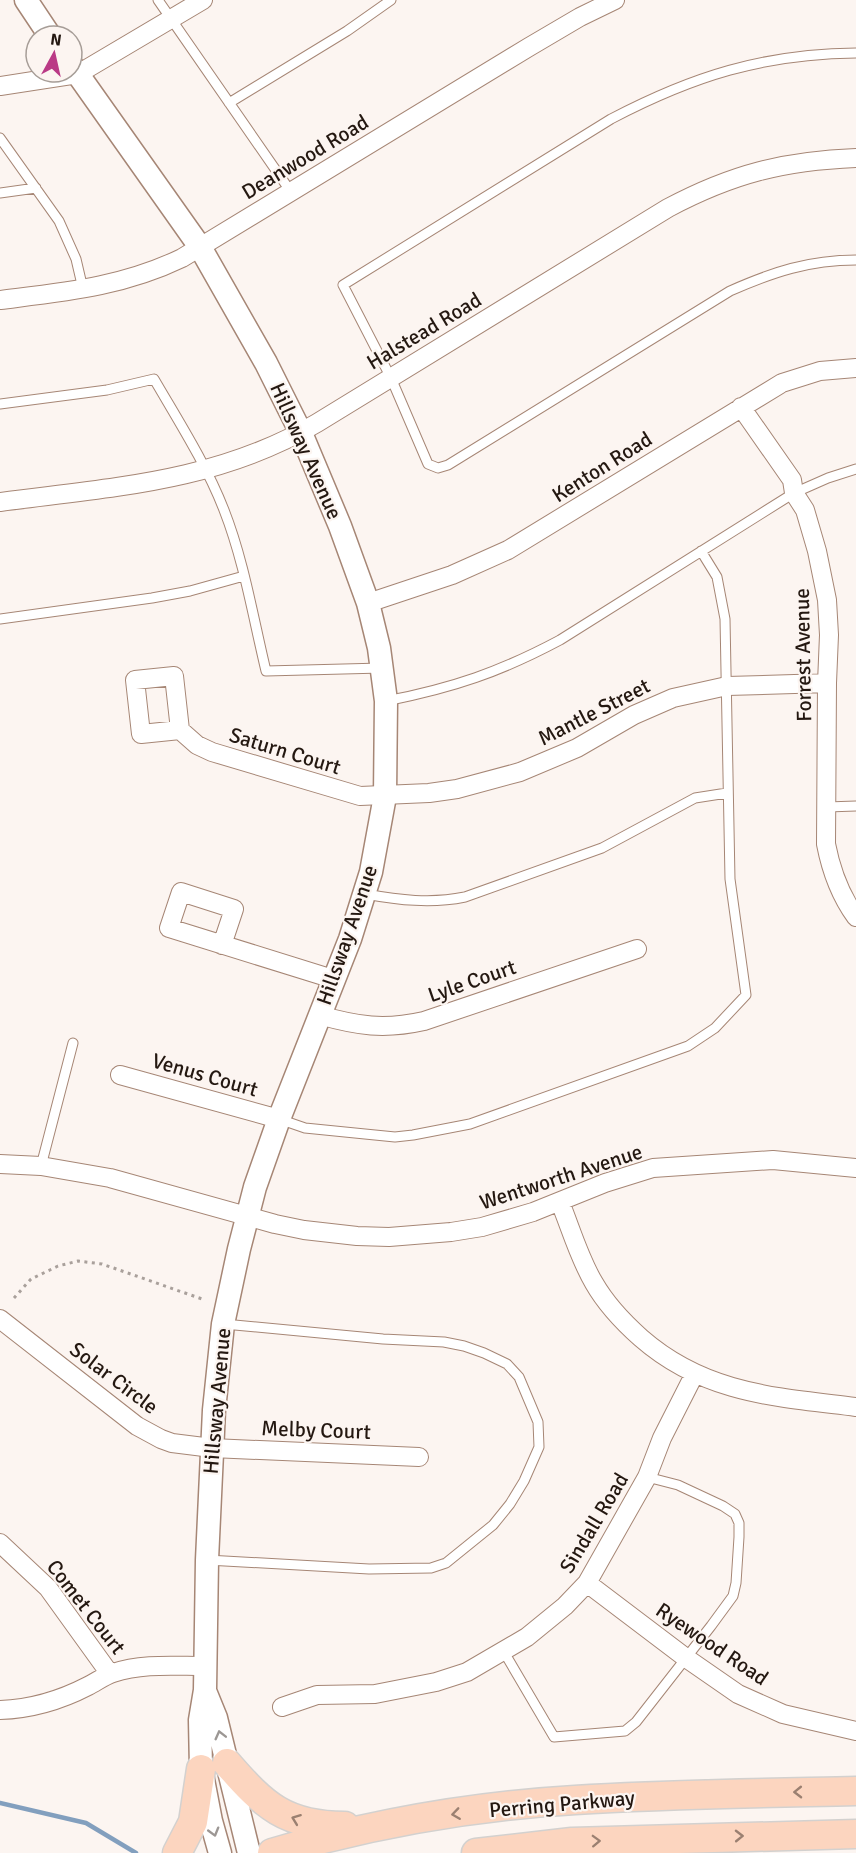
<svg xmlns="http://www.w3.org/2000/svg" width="856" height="1853" viewBox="0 0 856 1853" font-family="Signika,sans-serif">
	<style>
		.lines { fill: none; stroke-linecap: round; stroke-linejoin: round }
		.stream { stroke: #829fbe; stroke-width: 4.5 }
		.service-casing { stroke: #a68675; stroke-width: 11 }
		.minor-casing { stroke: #a68675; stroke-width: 20 }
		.tertiary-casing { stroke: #a68675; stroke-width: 25 }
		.primary-casing { stroke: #d3d1cf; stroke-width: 31 }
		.path { stroke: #a9a09b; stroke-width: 3; stroke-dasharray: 3 4.5; stroke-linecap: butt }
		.service { stroke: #fff; stroke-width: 9 }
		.minor { stroke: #fff; stroke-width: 18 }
		.tertiary { stroke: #fff; stroke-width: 22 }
		.primary { stroke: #fcd5bf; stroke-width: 28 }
		.oneway { stroke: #9c9794 }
		.oneway2 { stroke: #9b8071 }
		.labels { text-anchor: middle; stroke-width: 4.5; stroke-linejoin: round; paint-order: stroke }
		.street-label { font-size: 21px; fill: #241811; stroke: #fcf5f1 }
	</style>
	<rect width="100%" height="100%" fill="#fcf5f1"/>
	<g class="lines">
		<path class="stream" d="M0 1803 86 1823 136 1853"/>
		<defs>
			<path id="service" d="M158 0 291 192
				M856 53C763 54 693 76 611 119L343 285 391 378 428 464 438 468 448 465 730 291C773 272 809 260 856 260
				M229 103 347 31 391 0
				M0 138 59 221 76 259 83 289
				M0 193 36 188
				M0 404 107 390 154 379C179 422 206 464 224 510 244 561 253 617 266 671L382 668
				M0 619 152 598 190 591 244 576
				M386 701C453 688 500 672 560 640L794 493 828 478 856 469
				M827 807 856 806
				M365 894C399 900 431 904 465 897L602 848 695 798 727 793
				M279 1119 305 1128 395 1137 413 1135 470 1124 688 1046 715 1028 746 995 730 879 725 619 717 577 701 551
				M41 1166 73 1043
				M207 1560 369 1569 431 1568 446 1563 493 1525 510 1504 524 1481 539 1447 538 1422 519 1377 507 1364 484 1353 464 1346 444 1342 383 1339 224 1324
				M504 1652 554 1737 625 1731 636 1722 711 1626 733 1596 736 1583 739 1537V1523L735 1514 723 1506 678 1485 647 1477"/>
			<path id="minor" d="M0 86 78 74 203 0
				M0 300C64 292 122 287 182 258L529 47 580 17 615 0
				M741 407 792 480 794 493 805 510 817 551 827 600 829 635 827 683 826 844C831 870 840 895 856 917
				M0 502C113 487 217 482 317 423L668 208C732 174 783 161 856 158
				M368 603 452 575 508 550 782 383 820 371 856 368
				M180 730 141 734 135 680 174 676 180 730 197 745 212 752 360 796 429 793 457 789 520 772 577 748 634 715 673 698 727 686 827 683
				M222 945 234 909 181 892 169 928 333 979
				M319 1015C358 1026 384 1030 424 1021L637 949
				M120 1075 279 1119
				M0 1164 41 1166 110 1178 275 1224 304 1230 357 1236 389 1237 451 1232 482 1227 533 1212 605 1183 653 1168 773 1160 856 1168
				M560 1202C571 1229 579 1258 594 1283 606 1304 623 1322 641 1338 705 1394 776 1397 856 1407
				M0 1319 137 1426 161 1439 172 1443 212 1448 419 1457
				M0 1543 48 1588 110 1674
				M587 1583 686 1658 738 1694 783 1714 856 1731
				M282 1707 317 1695 375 1694 436 1682 467 1672 527 1637 565 1606 587 1583 647 1477 662 1438 694 1375
				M0 1710C31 1709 61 1700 88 1686 96 1682 104 1676 113 1673 142 1663 174 1666 204 1666"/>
			<path id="tertiary" d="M26 0 50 36
				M72 66 200 247 266 363 301 433 340 526 368 603 379 648 386 701 385 796 371 872 350 939 279 1119 255 1187 239 1249 223 1324 214 1410 207 1560 205 1690 200 1720 201 1769 211 1821 220 1853
				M205 1691 216 1718 249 1853"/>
			<path id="primary" d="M227 1763C264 1806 286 1826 345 1826
				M177 1853 193 1822 201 1769
				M272 1853C370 1824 473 1806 575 1800 668 1794 762 1793 856 1791
				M476 1853 572 1842 856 1834"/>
		</defs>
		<use href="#service" class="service-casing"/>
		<use href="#minor" class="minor-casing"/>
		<use href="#tertiary" class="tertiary-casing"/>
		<use href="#primary" class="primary-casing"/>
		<path class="path" d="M14 1298 31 1279 58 1266 78 1261 102 1264 205 1300"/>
		<use href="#service" class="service"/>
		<use href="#minor" class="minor"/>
		<use href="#tertiary" class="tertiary"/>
		<use href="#primary" class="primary"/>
	</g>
	<defs><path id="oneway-chevron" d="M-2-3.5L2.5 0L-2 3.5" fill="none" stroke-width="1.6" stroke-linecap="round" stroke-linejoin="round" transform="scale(1.5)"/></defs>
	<g class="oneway">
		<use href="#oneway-chevron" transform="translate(220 1735) rotate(-104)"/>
		<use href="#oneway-chevron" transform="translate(214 1832) rotate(74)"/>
	</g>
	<g class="oneway2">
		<use href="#oneway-chevron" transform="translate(798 1792) rotate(179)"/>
		<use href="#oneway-chevron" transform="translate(456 1814) rotate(172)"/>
		<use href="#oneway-chevron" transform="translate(296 1819) rotate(-159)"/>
		<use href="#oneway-chevron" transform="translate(739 1836) rotate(-1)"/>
		<use href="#oneway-chevron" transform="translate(596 1841) rotate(-2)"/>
	</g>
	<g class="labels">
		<g class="street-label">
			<text transform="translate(305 157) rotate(-31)" y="7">Deanwood Road</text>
			<text transform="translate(424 331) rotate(-31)" y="7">Halstead Road</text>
			<text transform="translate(306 451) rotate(66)" y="7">Hillsway Avenue</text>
			<text transform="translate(602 467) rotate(-32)" y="7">Kenton Road</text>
			<text transform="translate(803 655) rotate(-91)" y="7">Forrest Avenue</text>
			<text transform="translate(594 712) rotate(-27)" y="7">Mantle Street</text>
			<text transform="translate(285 751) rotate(17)" y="7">Saturn Court</text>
			<text transform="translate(347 935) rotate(-71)" y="7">Hillsway Avenue</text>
			<text transform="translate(472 981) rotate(-19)" y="7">Lyle Court</text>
			<text transform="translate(205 1075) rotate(16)" y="7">Venus Court</text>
			<text transform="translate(561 1177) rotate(-18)" y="7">Wentworth Avenue</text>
			<text transform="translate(114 1378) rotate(37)" y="7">Solar Circle</text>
			<text transform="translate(217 1401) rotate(-85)" y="7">Hillsway Avenue</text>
			<text transform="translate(316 1430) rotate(2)" y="7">Melby Court</text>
			<text transform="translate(594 1523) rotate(-59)" y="7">Sindall Road</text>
			<text transform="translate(86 1607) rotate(52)" y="7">Comet Court</text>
			<text transform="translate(712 1644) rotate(34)" y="7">Ryewood Road</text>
			<text transform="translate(562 1804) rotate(-5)" y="7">Perring Parkway</text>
		</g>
	</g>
	<g transform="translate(54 54) rotate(8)"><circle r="28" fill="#fcf5f1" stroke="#a69d97" stroke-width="1.5"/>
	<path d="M0-4.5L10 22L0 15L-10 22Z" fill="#ba3a86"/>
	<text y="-9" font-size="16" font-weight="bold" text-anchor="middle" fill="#241811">N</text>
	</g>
</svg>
